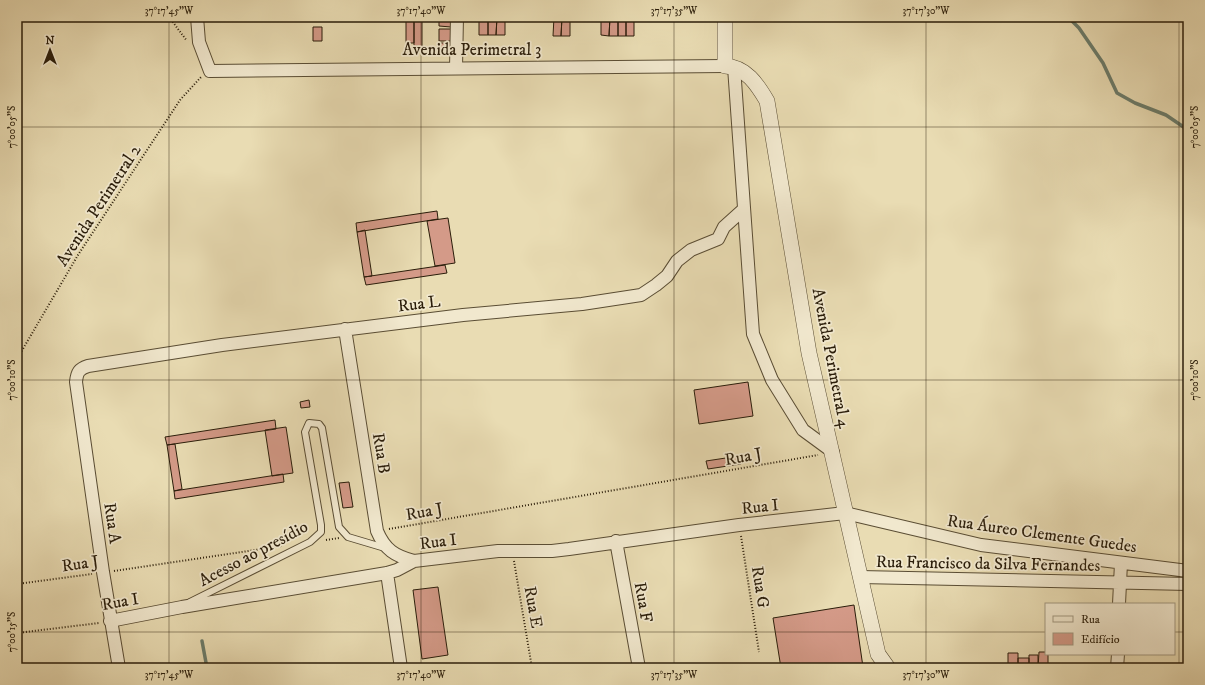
<svg xmlns="http://www.w3.org/2000/svg" width="1205" height="685" viewBox="0 0 1205 685" font-family="'IM FELL DW Pica',serif">
	<style>
		.lines { fill: none; stroke-linecap: round; stroke-linejoin: round }
		.stream { stroke: #6b7c6b; stroke-width: 3.5 }
		.building { fill: #d49a88; stroke: #2a1d0a }
		.service-casing { stroke: #5a4d34; stroke-width: 8 }
		.minor-casing { stroke: #5a4d34; stroke-width: 14 }
		.tertiary-casing { stroke: #5a4d34; stroke-width: 16 }
		.path { stroke: #2a1d0a; stroke-width: 2; stroke-dasharray: 1 2; stroke-linecap: butt }
		.service { stroke: #f1e8ce; stroke-width: 6 }
		.minor { stroke: #f1e8ce; stroke-width: 12 }
		.tertiary { stroke: #f1e8ce; stroke-width: 15 }
		.ticks { fill: none; stroke: #2a1d0a; stroke-width: 1; stroke-opacity: 0.45 }
		.labels { text-anchor: middle; stroke-width: 3.5; stroke-linejoin: round; paint-order: stroke }
		.street-label { font-size: 17px; fill: #2a1d0a; stroke: #f1e8ce }
		.neatline { fill: none; stroke: #2a1d0a; stroke-width: 1.5 }
		.ticks-label { font-size: 10px; text-anchor: middle; fill: #2a1d0a }
	</style>
	<rect width="100%" height="100%" fill="#e9dcb3"/>
	<filter id="stains"><feTurbulence type="fractalNoise" baseFrequency=".005" numOctaves="4"/><feColorMatrix values="0 0 0 0 .2 0 0 0 0 .09 0 0 0 0 .02 0 0 0 .5 -.17"/></filter>
	<radialGradient id="worn" r=".72"><stop offset=".6" stop-color="#630" stop-opacity="0"/><stop offset="1" stop-color="#630" stop-opacity=".3"/></radialGradient>
	<g class="lines">
		<path class="stream" d="M1068 17 1079 28 1103 63 1117 93 1135 103 1166 115 1188 130
			M202 641 207 668"/>
	</g>
	<path class="building" d="M406 17H414V43H406Z
		M439 17H451V27L439 26Z
		M479 17H488V35H479Z
		M488 17H497L496 35H488Z
		M497 17H505V35H496Z
		M554 17H562L561 36H553Z
		M562 17H570V36H561Z
		M601 17H610L609 36 601 35Z
		M610 17H618V36H609Z
		M618 17H626V36H618Z
		M626 17H634V36H626Z
		M414 19H422V47H414Z
		M313 27H322V41H313Z
		M439 29H451V41H439Z
		M439 43H451V54H439Z
		M437 211 438 219 357 232 356 223Z
		M448 218 455 263 435 266 427 221Z
		M365 230 372 276 364 277 357 232Z
		M445 265 447 273 366 285 364 277Z
		M748 382 753 416 699 424 694 390Z
		M309 400 310 407 301 408 300 402Z
		M275 420 276 429 167 445 165 437Z
		M286 427 293 473 272 476 265 430Z
		M175 444 182 489 174 491 167 445Z
		M739 456 741 464 708 469 706 461Z
		M283 474 284 482 175 499 174 491Z
		M349 482 353 507 343 508 339 483Z
		M438 587 448 655 422 659 413 590Z
		M854 605 863 667 781 668 773 618Z
		M1039 652H1046V654H1048V668H1038Z
		M1008 653H1018V668H1008Z
		M1029 655H1038V668H1029Z
		M1018 658H1029V668H1018Z"/>
	<g class="lines">
		<defs>
			<path id="service" d="M190 602 310 542 321 532V525L305 432 309 423 319 424 322 428 339 527 348 537 385 548"/>
			<path id="minor" d="M197 17 199 42 210 71 725 66
				M734 67 753 334 772 380 803 430 833 452
				M456 68 457 17
				M345 329 377 531C385 550 395 556 414 561
				M616 541 639 668
				M387 573 401 668
				M860 577 1188 584
				M1119 604 1121 563
				M110 621 182 607 387 573 397 570 414 561 498 551H552L569 549 739 525 845 513 981 545 1188 571
				M119 668 103 572 76 382C77 372 79 369 88 366L222 345 463 315 582 304 641 295 656 285 667 276 677 261 691 250 718 239 724 227 744 209
				M1117 668 1118 654"/>
			<path id="tertiary" d="M725 17V66C746 67 757 84 767 101L809 353 878 654 888 668"/>
		</defs>
		<use href="#service" class="service-casing"/>
		<use href="#minor" class="minor-casing"/>
		<use href="#tertiary" class="tertiary-casing"/>
		<path class="path" d="M169 17 187 41
			M17 359 78 255 180 100 202 76
			M389 529 818 455
			M741 536 759 652
			M326 540 339 538
			M514 561 532 668
			M114 571 282 546
			M17 584 92 574
			M17 633 99 623"/>
		<use href="#service" class="service"/>
		<use href="#minor" class="minor"/>
		<use href="#tertiary" class="tertiary"/>
	</g>
	<path class="ticks" d="M169 17V668M421 17V668M674 17V668M926 17V668M1179 17V668M17 127H1188M17 380H1188M17 632H1046M1174 632H1188"/>
	<g class="labels">
		<g class="street-label">
			<text x="472" y="55">Avenida Perimetral 3</text>
			<text transform="translate(98 205) rotate(-57)" y="6">Avenida Perimetral 2</text>
			<text transform="translate(419 303) rotate(-7)" y="6">Rua L</text>
			<text transform="translate(832 358) rotate(79)" y="6">Avenida Perimetral 4</text>
			<text transform="translate(382 453) rotate(81)" y="6">Rua B</text>
			<text transform="translate(743 456) rotate(-10)" y="6">Rua J</text>
			<text transform="translate(760 506) rotate(-6)" y="6">Rua I</text>
			<text transform="translate(424 511) rotate(-10)" y="6">Rua J</text>
			<text transform="translate(113 523) rotate(82)" y="6">Rua A</text>
			<text transform="translate(1042 533) rotate(8)" y="6">Rua Áureo Clemente Guedes</text>
			<text transform="translate(438 541) rotate(-7)" y="6">Rua I</text>
			<text transform="translate(253 553) rotate(-28)" y="6">Acesso ao presídio</text>
			<text transform="translate(80 563) rotate(-8)" y="6">Rua J</text>
			<text transform="translate(988 563) rotate(1)" y="6">Rua Francisco da Silva Fernandes</text>
			<text transform="translate(761 587) rotate(81)" y="6">Rua G</text>
			<text transform="translate(120 601) rotate(-10)" y="6">Rua I</text>
			<text transform="translate(644 602) rotate(80)" y="6">Rua F</text>
			<text transform="translate(534 607) rotate(80)" y="6">Rua E</text>
		</g>
	</g>
	<rect width="1205" height="685" fill="none" stroke="#e9dcb3" stroke-width="44"/>
	<rect x="1045" y="603" width="130" height="52" fill="#f1e8ce" stroke="#a19780"/>
	<rect x="1053" y="616" width="20" height="6" fill="#f1e8ce" stroke="#a19780"/>
	<text x="1081" y="623" font-size="12" fill="#2a1d0a">Rua</text>
	<rect x="1053" y="633" width="20" height="12" fill="#d49a88" stroke="#a19780"/>
	<text x="1081" y="643" font-size="12" fill="#2a1d0a">Edifício</text>
	<g transform="translate(50 50)" stroke="#f1e8ce" stroke-width="3" paint-order="stroke">
	<path d="M0-3L7 15L0 10L-7 15Z" fill="#2a1d0a"/>
	<text y="-6" font-size="11" font-weight="bold" text-anchor="middle" fill="#2a1d0a">N</text>
	</g>
	<rect x="22" y="22" width="1161" height="641" class="neatline"/>
	<g class="ticks-label">
		<text x="169" y="14">37°17'45"W</text>
		<text x="421" y="14">37°17'40"W</text>
		<text x="674" y="14">37°17'35"W</text>
		<text x="926" y="14">37°17'30"W</text>
		<text transform="translate(11 127) rotate(-90)" y="4">7°00'05"S</text>
		<text transform="translate(1194 127) rotate(-90)" y="4">7°00'05"S</text>
		<text transform="translate(11 380) rotate(-90)" y="4">7°00'10"S</text>
		<text transform="translate(1194 380) rotate(-90)" y="4">7°00'10"S</text>
		<text transform="translate(11 632) rotate(-90)" y="4">7°00'15"S</text>
		<text x="169" y="678">37°17'45"W</text>
		<text x="421" y="678">37°17'40"W</text>
		<text x="674" y="678">37°17'35"W</text>
		<text x="926" y="678">37°17'30"W</text>
	</g>
	<rect width="100%" height="100%" filter="url(#stains)"/>
	<rect width="100%" height="100%" fill="url(#worn)"/>
</svg>
